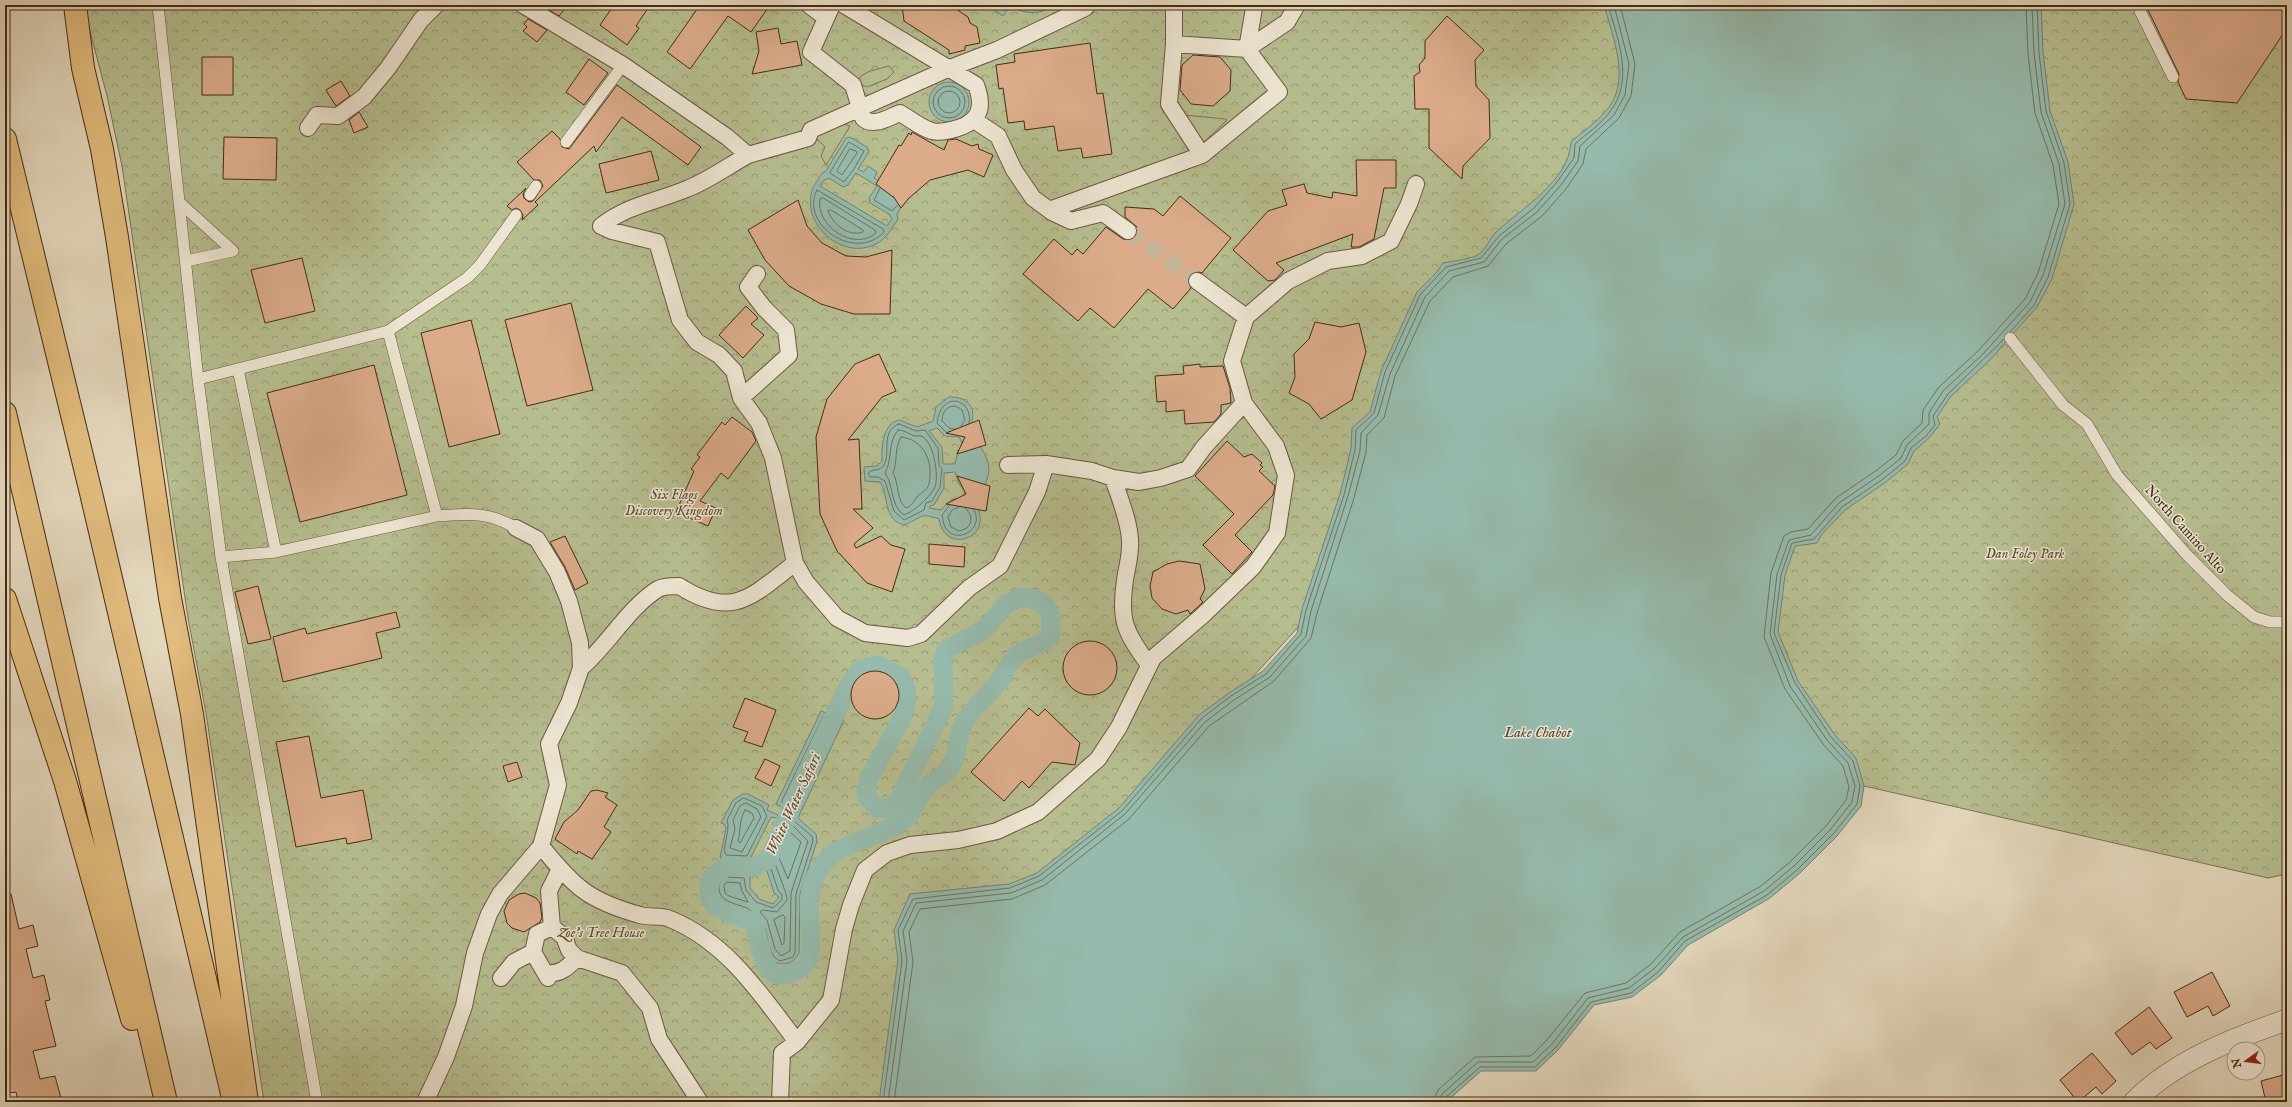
<svg xmlns="http://www.w3.org/2000/svg" width="2292" height="1107" viewBox="0 0 2292 1107" font-family="'IM FELL English',serif">
	<style>
		.park { fill: url(#park-crowns); stroke: #7e7452 }
		.garden { fill: #b6bd8f; stroke: #7e7452 }
		.water { fill: #96baac; stroke: #768170; fill-rule: evenodd }
		.lines { fill: none; stroke-linecap: round; stroke-linejoin: round }
		.shore { stroke: #6e7360; stroke-width: 1 }
		.canal { stroke: #96baac; stroke-width: 19 }
		.building { fill: #dbab8a; stroke: #462c15 }
		.pedestrian-tunnel { stroke: #c4b59b; stroke-width: 16; stroke-dasharray: 16 8; stroke-linecap: butt }
		.service-casing { stroke: #6d573f; stroke-width: 12 }
		.pedestrian-casing { stroke: #6d573f; stroke-width: 18 }
		.minor-casing { stroke: #6d573f; stroke-width: 22 }
		.motorway-casing { stroke: #462c15; stroke-width: 24 }
		.service { stroke: #ede5d3; stroke-width: 11 }
		.pedestrian { stroke: #ede5d3; stroke-width: 16 }
		.minor { stroke: #ede5d3; stroke-width: 21 }
		.motorway { stroke: #e2bc7e; stroke-width: 22 }
		.labels { text-anchor: middle; stroke-width: 3; stroke-linejoin: round; paint-order: stroke }
		.park-label { font-size: 14px; font-style: italic; fill: #5c492d; stroke: #ede5d3 }
		.street-label { font-size: 14px; fill: #462c15; stroke: #ede5d3 }
		.water-label { font-size: 15px; font-style: italic; fill: #564833; stroke: #ede5d3 }
	</style>
	<defs>
		<pattern id="park-crowns" width="20" height="18" patternUnits="userSpaceOnUse"><rect width="20" height="18" fill="#b6bd8f"/><path d="M2 6a3 3 0 1 1 6 0M12 15a3 3 0 1 1 6 0" fill="none" stroke="#969a74"/></pattern>
	</defs>
	<rect width="100%" height="100%" fill="#e3d7bc"/>
	<filter id="stains"><feTurbulence type="fractalNoise" baseFrequency=".005" numOctaves="4"/><feColorMatrix values="0 0 0 0 .2 0 0 0 0 .09 0 0 0 0 .02 0 0 0 .5 -.17"/></filter>
	<radialGradient id="worn" r=".72"><stop offset=".6" stop-color="#630" stop-opacity="0"/><stop offset="1" stop-color="#630" stop-opacity=".3"/></radialGradient>
	<path class="park" d="M83 5H1628L1633 86 1311 613 1065 883 908 1102H264L206 713 188 618 122 166 107 96Z
		M1941 5H2287V874L2268 878 1719 753Z"/>
	<path class="garden" d="M889 66 894 72 887 79 867 87 860 84 859 80 861 76 870 71Z
		M1184 115 1226 119 1227 120 1203 143Z
		M843 124 850 126 826 165 821 156 825 147 816 138V135Z"/>
	<path class="water" d="M987 5H1053C1039 16 1025 14 1010 6L1003 16Z
		M1604 5H2041L2043 52 2050 111 2068 162 2074 204 2052 279 2037 307 1989 361 1951 396 1937 417 1940 424 1929 438 1914 451 1908 464 1886 482 1845 510 1822 534 1817 543 1795 546 1785 575 1778 632 1798 681 1835 735 1856 758 1864 786 1861 806 1837 836 1800 873 1770 898 1688 945 1661 975 1632 997 1594 1005 1558 1050 1536 1071H1481L1446 1102H879L898 960 894 930 910 894 1009 884 1037 873 1119 808 1199 715 1229 693 1263 671 1297 633 1302 609 1340 494 1351 449 1352 428 1370 412 1381 371 1417 292 1436 273 1443 263C1452 261 1473 259 1479 254 1486 249 1490 238 1496 232 1522 208 1569 181 1571 142 1582 132 1596 123 1606 111 1632 82 1613 38 1604 5Z
		M929 102a20 20 0 1 1 40 0a20 20 0 1 1-40 0Z
		M850 137 867 147 869 152 858 169 864 172 868 166 877 172 874 178 909 195 897 214 898 219C892 228 886 239 876 244 845 260 805 229 811 195 812 187 818 180 822 173L826 171 846 138ZM856 173 877 186 869 198 870 203 889 214 892 219 887 226 820 186 823 181 829 178 843 187 848 185Z
		M949 397C956 397 964 398 969 404 976 412 971 418 972 427 974 443 989 453 989 470 988 482 980 494 975 504 997 536 945 557 939 519 919 512 922 518 904 525 883 520 889 495 880 482L865 481 864 467 877 466 882 461C881 448 883 423 899 420L917 427 933 421 936 407ZM937 428 945 436 959 437 963 445 958 450 955 464H943L942 447 929 431ZM955 472 959 484 965 491 963 498 951 500 941 510 929 508 930 506 934 505 944 488V473Z
		M821 711 844 720 798 818 816 834 817 841 800 894 799 953C793 965 783 966 771 961 766 950 766 934 759 923 743 902 712 915 716 880 727 871 736 872 750 876V888L759 899 773 904 779 897 774 893 762 855 783 808 776 804Z
		M743 794H748L769 805 767 810 778 815 777 818 771 817 750 859 744 862 720 858 726 828 724 824 721 823 733 800Z"/>
	<g class="lines">
		<path class="shore" d="M933 102a16 16 0 1 1 32 0a16 16 0 1 1-32 0Z
			M938 102a11 11 0 1 1 22 0a11 11 0 1 1-22 0Z
			M849 142 864 151 854 169 844 182 830 173Z
			M850 149 856 151 857 153 842 175 837 171Z
			M880 188 874 200 892 211 898 205
			M817 190 883 229 884 232C855 263 799 224 817 190Z
			M823 198 875 230 876 233C854 252 815 226 820 199Z
			M831 210 863 230V232C849 237 833 225 828 211Z
			M2010 332 2034 305 2048 277 2070 204 2064 163 2046 111 2039 53 2037 5
			M899 424 916 431 925 430 938 448 939 465 942 469 940 487 932 501 926 503 924 510 904 520 894 511 885 481 878 477H870L868 473C873 468 880 472 884 465 891 453 880 431 899 424Z
			M954 429 949 428 942 421C942 409 952 401 962 410L965 420 961 426
			M898 430C904 430 907 433 912 435 915 437 918 435 921 436 934 441 939 476 935 487 931 496 914 512 904 515 890 506 894 485 885 473 893 459 887 443 898 430Z
			M946 432 937 423C941 389 974 399 969 423
			M901 437C923 439 934 461 929 483 928 491 921 492 917 497 914 502 911 506 906 508 896 500 899 483 893 473 898 461 894 448 901 437Z
			M949 506 942 515C943 518 943 523 945 527 956 546 985 529 974 510
			M959 507 952 510 948 517 951 527 959 531 967 528C973 522 972 514 965 508
			M824 716 838 724 794 817 795 822 812 836 813 841 796 894 795 952 793 957 780 961C764 954 771 929 759 918 755 915 752 911 747 908 733 902 717 903 719 883L726 877 744 878 746 890 756 902 773 908 782 900V895L778 890 766 854 787 810 782 801Z
			M826 723 831 727 795 804 792 805 789 799Z
			M744 798 762 806 767 816 747 856 726 855C721 848 731 831 727 820L736 803Z
			M746 803 757 809 761 817 742 852 730 848 735 829 733 820 740 806Z
			M745 810 752 813 754 818 740 843 738 841C741 830 739 820 745 810Z
			M789 822 808 841 791 893 790 951 781 956 775 949 767 920 760 912 762 910 777 912 787 900C788 896 774 862 772 855L786 823Z
			M790 832 801 842 788 879 778 855Z
			M727 882 740 883 742 891 748 902 729 896 725 893 724 886Z
			M783 915 785 917 784 943 782 945 774 920Z
			M883 1102 902 961 898 930 913 899 1010 888 1039 876 1122 811 1202 718 1231 696 1266 674 1301 634 1306 610 1344 495 1355 450 1356 430 1374 413 1385 372 1420 295 1446 267 1481 258 1499 236 1534 208 1557 182 1574 158 1575 144C1586 134 1600 125 1609 113 1635 81 1618 40 1608 5
			M888 1102 907 961 903 931 916 903 1011 893 1042 880 1125 814 1205 722 1234 700 1270 677 1306 636 1311 611 1348 496 1360 451 1361 433 1378 415 1390 374 1425 297 1449 271 1484 262 1502 239 1537 212 1561 185 1578 161 1580 146 1614 115 1625 95 1629 64 1614 5
			M894 1102 913 962 909 932 920 909 1012 899 1045 885 1129 819 1209 726 1274 681 1311 638 1317 613 1354 498 1366 452 1367 435 1384 418 1395 376 1430 301 1453 277 1488 266 1506 244 1542 216 1566 189 1583 164 1586 149 1619 118 1631 96 1635 64 1620 5
			M1433 1102 1438 1090 1475 1057 1531 1056 1547 1040 1585 993 1626 983 1651 964 1680 932 1761 886 1790 862 1826 826 1846 800 1849 787 1843 766 1823 744 1785 689 1764 637 1771 573 1784 536 1791 532 1808 529 1836 498 1877 470 1896 455 1903 441 1922 423 1923 410 1939 387 1979 350 2025 299 2038 273 2059 204 2053 165 2035 113 2028 54 2026 5
			M1439 1102 1442 1094 1478 1062H1533L1552 1044 1588 998 1629 988 1655 968 1683 937 1764 891 1794 866 1830 830 1852 802 1855 786 1848 763 1827 740 1790 686 1770 634 1777 574 1789 540 1811 535 1839 503 1880 475 1901 458 1907 445 1929 424V413L1943 391 1983 354 2030 302 2043 275 2065 204 2059 164 2041 112 2034 53 2032 5
			M1444 1102 1446 1097 1480 1067H1535L1556 1047 1591 1002 1631 993 1658 972 1685 941 1767 895 1797 870 1834 833 1857 804 1860 786 1853 761 1831 737 1795 683 1774 633 1781 575 1792 543 1814 539 1842 507 1883 479 1905 461 1911 448 1926 436 1935 425 1933 416 1948 394 2004 339"/>
		<path class="canal" d="M1023 597C1050 600 1053 613 1050 637 1039 647 1029 646 1019 653 1009 661 1006 671 1000 680 990 694 976 705 966 719 957 732 959 749 953 762 948 775 934 779 925 789 916 799 915 812 903 821 875 841 838 839 819 870 802 896 813 927 810 953 809 967 788 978 775 974 762 970 758 934 754 922 731 913 698 910 712 877L727 866 755 867 769 859 805 776 849 685 861 669 878 665 901 677 906 690 907 701 901 720 868 780 866 795 877 809 888 808 899 799 944 706 943 658 947 649 985 629 1006 604Z"/>
	</g>
	<path class="building" d="M541 5H568L559 16Z
		M614 5H650L636 26 639 28 627 45 600 25Z
		M700 5H770L751 32 728 16 690 69 667 52Z
		M902 5H950L968 17 970 23 977 27 980 43 965 46V50L949 54V50L904 21Z
		M2149 5H2287V28L2237 103 2186 99 2178 82 2179 74 2148 10Z
		M1447 16 1484 50 1475 60 1476 86 1489 100 1490 138 1463 166 1462 179 1429 148V109H1415L1414 76 1420 72 1419 65 1425 58V41Z
		M528 19 547 30 537 42 523 31 527 27 524 24Z
		M778 28 781 44 797 41 802 65 752 74 759 51 756 32Z
		M1090 43 1097 94 1103 93 1112 154 1083 158 1081 148 1058 151 1054 126 1025 130 1024 121 1008 123 1003 88 999 89 996 65 1015 62 1014 54Z
		M1193 55 1220 57 1231 70 1230 91 1213 106 1191 104 1180 90 1182 65Z
		M202 57H233V95H202Z
		M589 59 608 73 584 105 566 92Z
		M341 81 350 96 336 106 326 90Z
		M617 85 701 147 688 165 622 117 596 152 594 146 535 202 538 205 522 220 523 215 520 210 516 208 512 210 507 206 526 188 523 194 524 198 529 202 533 201 543 186 540 180H534L517 162 552 131 560 139 562 147 569 149Z
		M359 112 368 127 354 133 349 120Z
		M912 132 944 150 948 140 956 139 972 146 978 144 979 149 993 155 984 177 968 170 930 180 908 199 901 208 893 196V197L876 184 899 145 901 146 909 133 911 135Z
		M224 137 277 138 276 180 223 179Z
		M651 151 659 180 606 193 599 164Z
		M1356 160H1396V188H1384L1374 239 1359 247H1351L1353 234 1276 263 1284 270 1275 280 1268 281 1233 250 1268 211 1287 205 1282 190 1304 184 1307 193 1332 198 1333 192 1357 196Z
		M1180 196 1231 238 1202 273 1198 272 1190 275 1188 280 1191 288 1173 309 1148 289 1114 328 1090 308 1078 321 1023 274 1054 239 1072 255 1077 249 1083 254 1106 227 1123 239 1132 240 1136 236 1137 227 1125 217V207L1154 209 1163 216Z
		M798 200 807 226 822 243 846 256 866 257 892 250 890 314H854L821 304 789 286 765 260 748 230Z
		M302 258 315 311 265 323 251 270Z
		M571 303 593 390 527 406 505 320Z
		M746 306 758 318 751 324 764 335 743 358 719 335Z
		M471 320 500 434 449 447 421 333Z
		M1315 322 1341 327 1359 323 1366 352 1352 400 1321 419 1309 404 1289 393 1295 377 1294 354 1309 339Z
		M879 354 896 391 882 397 848 440 859 439 862 509H853L873 528 854 544 856 548 881 536 891 545 905 549 892 592 867 583 837 551 820 514 816 437 827 399 855 364Z
		M1200 364V367L1223 366 1230 388 1231 403 1221 405V414L1214 422 1185 424 1184 410 1166 412V401L1157 402 1155 376 1184 374 1183 366Z
		M374 365 407 495 300 522 267 393Z
		M732 417 752 432 756 441 728 479 721 473 700 501 716 508 708 526 676 512 694 471 691 469 700 457 697 455 722 422 725 425Z
		M979 420 986 445 957 454 965 437 946 433Z
		M1227 441 1244 457 1252 454 1262 463 1260 465 1263 467 1259 471 1275 486 1273 495 1235 535 1252 552 1232 574 1203 545 1234 514 1195 476Z
		M957 476 990 486 986 511 946 504 966 494Z
		M565 536 588 583 575 590 565 567 550 542Z
		M929 544 965 547 964 567 929 564Z
		M1179 561 1200 564 1205 589 1200 599 1203 602 1190 614 1188 610 1176 614 1162 609 1152 598 1150 586 1153 572 1167 564Z
		M258 586 271 639 248 644 235 592Z
		M396 612 400 627 376 633 382 658 283 682 273 637 305 628 307 634Z
		M1063 668a27 27 0 1 1 54 0a27 27 0 1 1-54 0Z
		M851 695a24 24 0 1 1 48 0a24 24 0 1 1-48 0Z
		M745 698 776 710 762 747 744 741 748 732 733 727Z
		M1029 708 1038 716 1045 709 1080 743 1075 765 1052 762 1029 788 1022 781 1004 801 971 772Z
		M309 736 321 798 363 790 372 839 347 844 346 838 296 847 276 742Z
		M765 759 780 766 771 786 755 778Z
		M517 762 522 777 508 782 503 766Z
		M597 790 608 793 605 797 617 805 604 827 611 832 592 859 578 851 577 854 555 839 564 822 578 810 591 791Z
		M525 893 536 898 540 903 542 918 540 922 524 932 512 928 507 923 504 911 509 900 519 894Z
		M11 894 19 929 33 925 38 946 26 949 33 978 44 975 50 1000 45 1001 56 1046 33 1051 40 1079 55 1076 62 1102H18L16 1092 9 1093 5 1077V895Z
		M2212 972 2230 1006 2213 1016 2208 1006 2187 1017 2174 992Z
		M2149 1007 2172 1038 2156 1049 2150 1042 2132 1055 2115 1033Z
		M2092 1053 2116 1081 2102 1094 2096 1087 2078 1102 2060 1080Z
		M2287 1074V1102H2266L2261 1081Z"/>
	<g class="lines">
		<path class="pedestrian-tunnel" d="M1128 231 1197 281"/>
		<defs>
			<path id="service" d="M158 5 198 379 388 331 467 278 480 265 516 215
				M2142 5 2140 11 2173 77
				M566 142 623 65
				M530 195 536 186
				M179 202 233 251
				M186 261 233 251
				M2010 338 2063 405 2087 424 2117 475 2187 555 2227 595 2254 617 2270 622H2287
				M238 369 276 552 437 516 388 331
				M198 379 221 557 276 552
				M437 516C469 514 487 511 516 528
				M221 557 317 1102"/>
			<path id="pedestrian" d="M523 5 623 65 727 137 748 155 808 138 811 130 950 68 997 50 1085 8 1087 5
				M809 5 825 17
				M832 5 811 52 853 85 863 118C873 128 889 117 900 113 909 118 921 128 932 131 938 133 945 131 951 130 977 124 986 111 976 85L844 5
				M1174 5V44L1247 49 1254 8 1252 5
				M1174 44 1169 104 1202 155 1279 92 1247 49 1287 22 1297 5
				M974 120 998 136 1014 170 1033 198 1052 212 1071 221 1103 213 1128 231
				M308 128 317 115 338 116 364 97 388 68 421 20 436 5
				M748 155C728 166 709 180 689 188 659 201 627 205 601 226L612 231 657 242 680 320 697 342 719 355 734 371 741 398 759 423 773 458 795 563 806 582 837 618 865 633 908 638 921 634 969 588 1000 566 1037 492 1046 464 1092 471 1113 478 1139 482 1161 478 1188 469 1204 447 1244 403
				M1049 210 1202 155
				M1197 281 1246 317
				M741 398 789 355 786 330 764 308 748 287 757 274
				M1008 465 1046 464
				M1113 478C1119 497 1129 520 1130 540 1131 555 1127 566 1125 580 1119 621 1125 632 1149 665
				M581 668C607 646 629 607 658 589 663 586 673 586 679 586 733 620 751 597 795 563
				M541 846C574 887 589 901 640 915 650 918 661 915 670 919 727 942 762 996 797 1042
				M560 869 549 891 552 927 564 937 569 950 577 958 622 973 650 1008 659 1039 700 1102
				M546 973C560 975 568 967 577 958
				M501 978 514 962 533 952
				M548 978 533 952 537 934 552 927
				M425 1102 446 1057 464 1006 475 953 489 914 500 894 541 846 558 785 549 744 569 703 581 668 580 643 569 601 557 572 537 539 516 528
				M780 1102 782 1053 797 1042 831 1000 844 929 851 905 865 870 887 853 910 845 958 840 997 831 1038 812 1098 759 1119 727 1153 658 1202 616 1253 567 1277 533 1286 475 1276 446 1244 403 1232 361 1246 317 1288 281 1328 261 1362 256 1391 241 1409 204 1416 184"/>
			<path id="minor" d="M2134 1102C2174 1061 2234 1038 2287 1020"/>
			<path id="motorway" d="M75 5 83 68 102 149 117 237 170 598 192 714 247 1102
				M5 139 91 493 234 1102
				M5 413 166 1102
				M5 599 65 781 132 1019"/>
		</defs>
		<use href="#service" class="service-casing"/>
		<use href="#pedestrian" class="pedestrian-casing"/>
		<use href="#minor" class="minor-casing"/>
		<use href="#motorway" class="motorway-casing"/>
		<use href="#service" class="service"/>
		<use href="#pedestrian" class="pedestrian"/>
		<use href="#minor" class="minor"/>
		<use href="#motorway" class="motorway"/>
	</g>
	<g class="labels">
		<g class="park-label">
			<text x="674" y="499">Six Flags<tspan x="674" dy="16">Discovery Kingdom</tspan></text>
			<text x="2025" y="558">Dan Foley Park</text>
			<text x="601" y="937">Zoe's Tree House</text>
		</g>
		<g class="street-label">
			<text transform="translate(2186 529) rotate(48)" y="5">North Camino Alto</text>
		</g>
		<g class="water-label">
			<text x="1538" y="737">Lake Chabot</text>
			<text transform="translate(793 804) rotate(-65)" y="5">White Water Safari</text>
		</g>
	</g>
	<rect width="2292" height="1107" fill="none" stroke="#e3d7bc" stroke-width="20"/>
	<rect x="6" y="6" width="2280" height="1095" fill="none" stroke="#462c15" stroke-width="2"/>
	<rect x="10" y="10" width="2272" height="1087" fill="none" stroke="#462c15"/>
	<g transform="translate(2246 1061) rotate(256)"><circle r="19" fill="#ede5d3" stroke="#aa9b87"/>
	<path d="M0-3L7 15L0 10L-7 15Z" fill="#8f2418"/>
	<text y="-6" font-size="11" font-weight="bold" text-anchor="middle" fill="#462c15">N</text>
	</g>
	<rect width="100%" height="100%" filter="url(#stains)"/>
	<rect width="100%" height="100%" fill="url(#worn)"/>
</svg>
